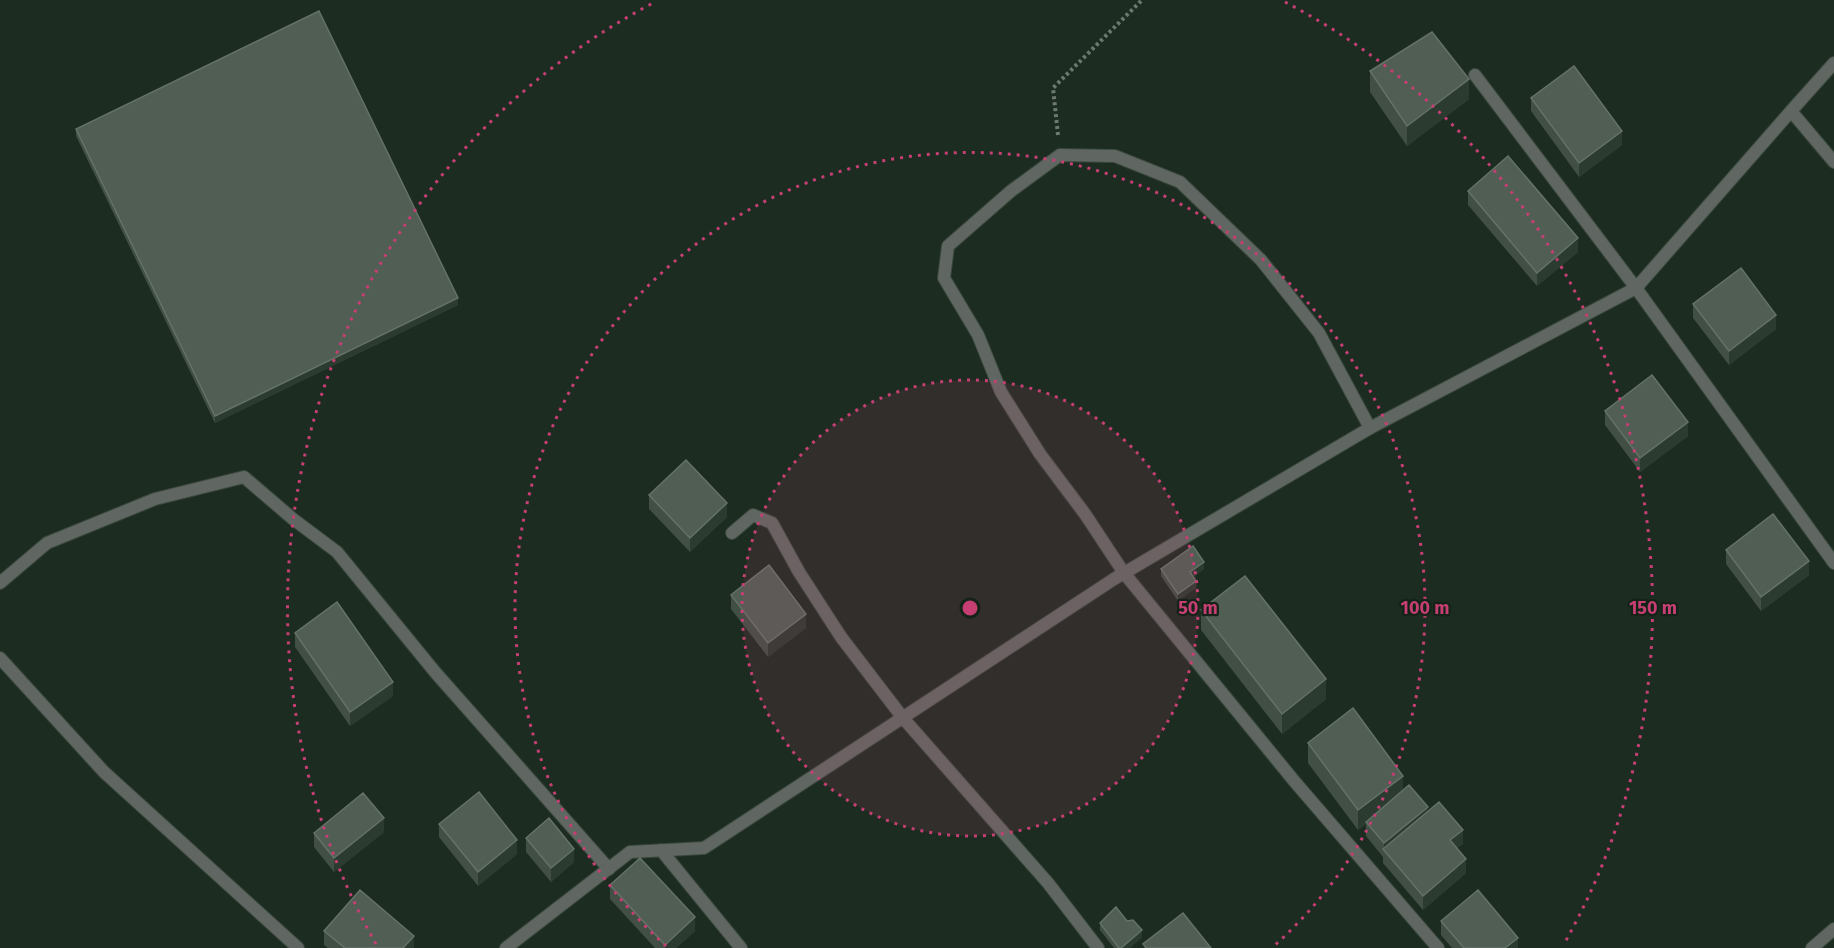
<svg xmlns="http://www.w3.org/2000/svg" width="1834" height="948" viewBox="0 0 1834 948" font-family="'Fira Sans',sans-serif">
	<style>
		.lines { fill: none; stroke-linecap: round; stroke-linejoin: round }
		.lane-casing { stroke: #3a483d; stroke-width: 14 }
		.street-casing { stroke: #3a483d; stroke-width: 14 }
		.path { stroke: #6d7970; stroke-width: 4; stroke-dasharray: 3 3; stroke-linecap: butt }
		.lane { stroke: #606762; stroke-width: 12 }
		.street { stroke: #606762; stroke-width: 12 }
		.wall { fill: #414f45 }
		.shaded-wall { fill: #2c3b30 }
		.building { fill: #505e54; stroke: #647268; stroke-width: 1.5 }
		.ring { fill: none; stroke: #c53f73; stroke-width: 3; stroke-dasharray: 3 6 }
		.centre { fill: #c53f73; stroke: #142218; stroke-width: 3 }
		.ring-label { font-size: 18px; text-anchor: middle; font-weight: bold; fill: #c53f73; stroke: #142218; stroke-width: 4.5; stroke-linejoin: round; paint-order: stroke }
	</style>
	<rect width="100%" height="100%" fill="#1d2c21"/>
	<g class="lines">
		<defs>
			<path id="lane" d="M1475 75 1636 288
				M732 533 753 515 772 523 799 572 841 637 903 718
				M1124 573 1085 514 1040 454 1001 392 978 335 944 278 948 246 1011 191 1060 155 1115 156 1180 182 1261 260 1319 333 1370 428
				M0 583 47 543 155 499 244 477 293 519 337 552 435 672 609 869"/>
			<path id="street" d="M1791 111 1834 63
				M1636 288 1834 563
				M1124 573 1295 782 1438 948
				M0 658 104 772 298 948
				M903 718 1048 883 1098 948
				M661 850 741 948
				M506 948 630 852 704 848 1114 579 1370 428 1636 288 1791 111 1834 162
				M1812 948 1834 929"/>
		</defs>
		<use href="#lane" class="lane-casing"/>
		<use href="#street" class="street-casing"/>
		<path class="path" d="M1058 135 1053 88 1142 0"/>
		<use href="#lane" class="lane"/>
		<use href="#street" class="street"/>
	</g>
	<path class="wall" d="M1370 71 1469 99 1407 146 1370 92Z
		M1531 98 1622 145 1579 177 1531 111Z
		M76 129 458 305 215 423 76 136Z
		M1468 191 1578 252 1537 286 1468 205Z
		M1693 304 1776 329 1729 365 1693 318Z
		M1605 411 1688 436 1640 472 1605 425Z
		M649 495 727 517 690 552 649 509Z
		M1726 550 1809 575 1761 611 1726 564Z
		M1161 569H1204L1193 577 1196 588 1178 601 1161 576Z
		M731 595 806 628 768 657 731 609Z
		M1201 610 1326 699 1282 734 1201 630Z
		M295 633 393 696 350 726 295 647Z
		M1308 743 1403 791 1428 811 1463 844 1457 848 1466 873 1423 910 1383 863V857L1366 836V824L1358 830 1308 763Z
		M439 824 517 854 478 886 439 837Z
		M384 832 334 872 314 847V833Z
		M526 838 574 862 551 882 526 852Z
		M610 885 695 931 676 948H655L610 899Z
		M1127 921 1142 937 1130 948H1114L1100 930V923Z
		M1441 921 1518 948H1452L1441 935Z
		M324 931 414 948H328L324 945Z"/>
	<path class="shaded-wall" d="M1469 79V99L1407 146V126Z
		M1622 131V145L1579 177V163Z
		M1578 238V252L1537 286V273Z
		M458 298V305L215 423V416Z
		M1776 315V329L1729 365V351Z
		M1688 422V436L1640 472V458Z
		M727 503V517L690 552V538Z
		M1809 561V575L1761 611V597Z
		M1204 562V569L1190 579V572Z
		M1196 581V588L1178 601V594Z
		M806 614V628L768 657V643Z
		M1326 679V699L1282 734V714Z
		M393 682V696L350 726V712Z
		M1403 776V796L1366 822V824L1358 830V810Z
		M1428 807V821L1384 850V843Z
		M384 818V832L334 872V858Z
		M1463 830V844L1450 854V840Z
		M517 840V854L478 886V872Z
		M574 849V862L551 882V868Z
		M1466 859V873L1423 910V896Z
		M695 917V931L676 948H665V945Z
		M1142 930V937L1130 948H1121Z
		M414 936V948H403Z
		M1518 938V948H1505Z"/>
	<path class="building" d="M319 11 458 298 215 416 76 129Z
		M1432 32 1469 79 1407 126 1370 71Z
		M1574 66 1622 131 1579 163 1531 98Z
		M1508 156 1578 238 1537 273 1468 191Z
		M1741 268 1776 315 1729 351 1693 304Z
		M1652 375 1688 422 1640 458 1605 411Z
		M686 460 727 503 690 538 649 495Z
		M1773 514 1809 561 1761 597 1726 550Z
		M1193 546 1204 562 1190 572 1196 581 1178 594 1161 569Z
		M769 565 806 614 768 643 731 595Z
		M1245 576 1326 679 1282 714 1201 610Z
		M337 602 393 682 350 712 295 633Z
		M1353 708 1403 776 1358 810 1308 743Z
		M1409 785 1428 807 1384 843 1366 822Z
		M479 792 517 840 478 872 439 824Z
		M363 793 384 818 334 858 314 833Z
		M1439 802 1463 830 1450 840 1466 859 1423 896 1383 849Z
		M549 818 574 849 551 868 526 838Z
		M640 858 695 917 665 945 610 885Z
		M360 890 414 936 403 948H345L324 931Z
		M1478 890 1518 938 1505 948H1464L1441 921Z
		M1116 907 1127 921 1133 920 1142 930 1121 948H1119L1100 923Z
		M1183 913 1211 948H1146L1143 944Z"/>
	<circle cx="970" cy="608" r="228" fill="#c53f73" fill-opacity=".12"/>
	<g class="ring">
		<circle cx="970" cy="608" r="228"/>
		<path d="M666 946A455 455 0 1 1 1274 946"/>
		<path d="M376 944A683 683 0 0 1 655 2M1285 2A683 683 0 0 1 1564 944"/>
	</g>
	<circle cx="970" cy="608" r="9" class="centre"/>
	<g class="ring-label">
		<text x="1198" y="614">50 m</text>
		<text x="1425" y="614">100 m</text>
		<text x="1653" y="614">150 m</text>
	</g>
</svg>
